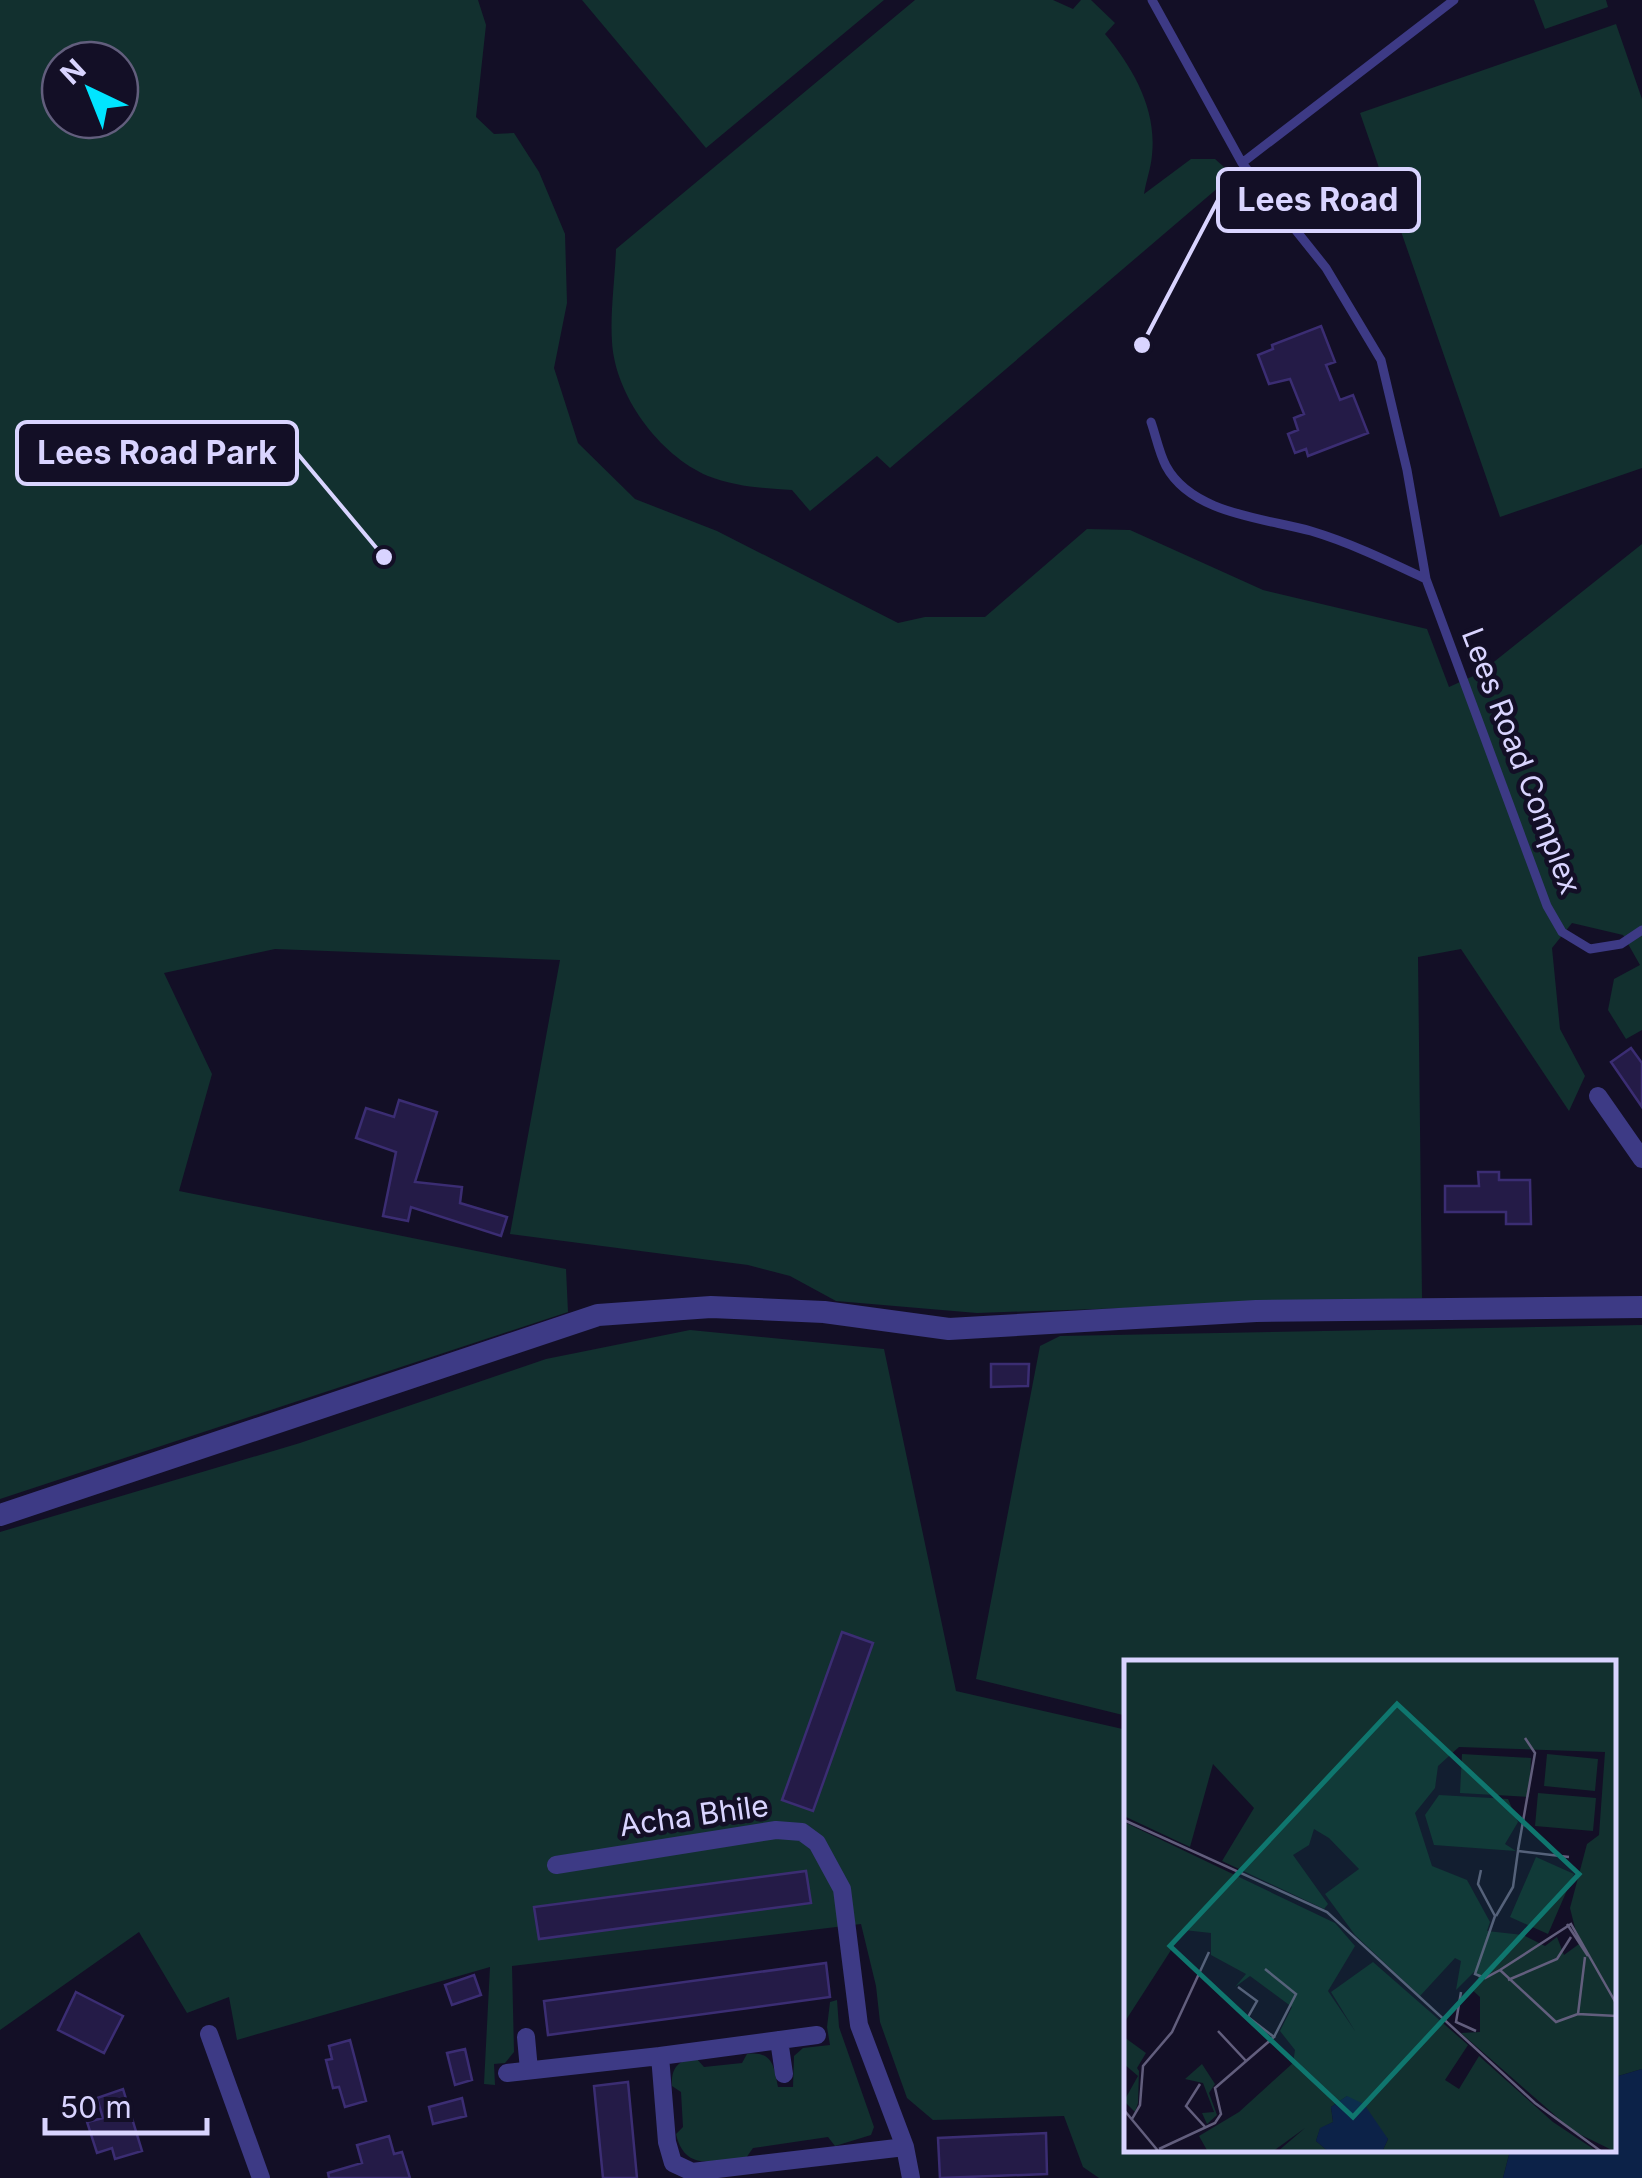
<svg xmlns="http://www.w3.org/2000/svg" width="1642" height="2178" viewBox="0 0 1642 2178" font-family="Inter,sans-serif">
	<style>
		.green { fill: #12302f; fill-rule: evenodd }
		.water { fill: #0c2248 }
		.building { fill: #241b47; stroke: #3b2d73; stroke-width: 2.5 }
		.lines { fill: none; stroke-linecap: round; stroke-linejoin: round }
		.service { stroke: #3d3a85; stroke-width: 9 }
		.minor { stroke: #3d3a85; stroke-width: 18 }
		.tertiary { stroke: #3d3a85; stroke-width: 22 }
		.labels { text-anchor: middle; stroke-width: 9; stroke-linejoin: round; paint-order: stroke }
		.street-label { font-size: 30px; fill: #d9d4ff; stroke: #130f26 }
		.inset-road { fill: none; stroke: #625e7d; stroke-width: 2.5 }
		.view { fill: #0f766e; fill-opacity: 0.15; stroke: #0f766e; stroke-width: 5 }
		.inset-edge { fill: none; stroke: #d9d4ff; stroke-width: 5 }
		.leader { fill: none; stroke: #d9d4ff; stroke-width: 4 }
		.callout-dot { fill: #d9d4ff; stroke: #130f26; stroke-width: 4 }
		.callout { fill: #130f26; stroke: #d9d4ff; stroke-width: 4 }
		.callout-label { font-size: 32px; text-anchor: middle; font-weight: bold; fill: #d9d4ff }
	</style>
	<rect width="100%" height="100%" fill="#130f26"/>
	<path class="green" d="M0 0H478L486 25 476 117 494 134 514 133 539 172 565 234 567 303 554 368 578 443 635 499 717 531 898 623 925 617H985L1087 529 1130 530 1263 590 1427 629 1449 687 1480 673 1642 544V1030L1626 1039 1608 1010 1614 979 1640 965 1623 935 1572 923 1552 948 1560 1029 1585 1076 1569 1111 1461 949 1418 957 1422 1298 977 1313 836 1301 790 1276 748 1265 510 1234 560 960 275 949 164 973 212 1074 179 1191 566 1269 568 1312 0 1499ZM60 60H120V120H60Z
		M582 0H884L706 148Z
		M915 0H1053L1073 9 1081 0H1091L1115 23 1105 34C1133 68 1157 109 1152 155 1151 168 1146 181 1144 194L1191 159H1215L1233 175 890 468 877 456 810 511 792 490C763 488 736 487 708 476 659 455 615 395 612 342 610 312 615 279 616 249Z
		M1534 0H1606L1608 7 1545 29Z
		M1616 24 1642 99V468L1500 517 1360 113Z
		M1642 1325V2069L1615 2077 1614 1663H1127V1716L976 1679 1040 1346 1060 1336Z
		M690 1330 884 1349 956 1691 1127 1730V2150L1510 2151 1503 2178H1099L1083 2167 1064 2116 933 2120 907 2098 880 2022 876 1986 861 1924 512 1966 514 2052 505 2063 494 2064 495 2085 484 2084 490 1967 237 2040 229 1997 187 2013 139 1932 0 2030V1532L300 1443 546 1359Z
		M837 2000 839 2027 874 2127 871 2135 835 2146 828 2137 753 2148 746 2158C715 2160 685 2173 676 2134L683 2127 681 2092 672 2086C671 2068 678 2060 696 2058L704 2067 742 2063 747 2054C772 2051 774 2065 778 2087H793L794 2056 803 2048 830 2045 827 2027 830 2002Z"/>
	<path class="water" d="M1642 2069V2178H1503L1510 2151 1614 2150 1615 2077Z"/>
	<path class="building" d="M1321 326 1335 362 1326 365 1340 400 1353 395 1368 433 1308 456 1306 449 1295 453 1288 434 1298 430 1294 418 1304 414 1290 379 1269 384 1258 355 1273 349 1272 345Z
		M1631 1048 1642 1063V1107L1611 1062Z
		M399 1100 437 1112 415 1182 462 1187 460 1203 507 1217 501 1236 411 1207 408 1221 383 1216 396 1152 356 1138 366 1108 394 1117Z
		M1478 1172H1499V1180H1530L1531 1224H1506V1212H1445V1186H1479Z
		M991 1364H1029L1028 1386 991 1387Z
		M842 1632 873 1643 813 1811 782 1800Z
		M806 1871 811 1903 539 1939 534 1907Z
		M826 1963 830 1997 548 2035 544 2001Z
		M474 1975 481 1995 452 2005 445 1985Z
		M76 1992 123 2016 104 2053 58 2030Z
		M350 2040 366 2101 345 2107 339 2087 333 2088 326 2060 332 2059 329 2046Z
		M465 2049 472 2080 455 2085 447 2053Z
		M628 2082 637 2178H603L594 2086Z
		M123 2089 142 2151 115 2159 112 2148 97 2153 87 2122 103 2118 97 2098Z
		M462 2098 466 2116 433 2124 429 2107Z
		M1046 2133 1047 2174 940 2178 938 2138Z
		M389 2136 394 2154 402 2152 410 2178H329L328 2173 362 2163 357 2145Z"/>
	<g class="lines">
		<path class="service" d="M1152 0 1242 163
			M1151 422C1156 436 1159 453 1166 466 1192 514 1264 518 1311 531 1351 543 1388 561 1426 579L1547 906 1562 932 1590 949 1621 944 1642 930
			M1426 579 1407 470 1381 360 1326 268 1242 163 1454 0"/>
		<path class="minor" d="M1598 1096 1642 1159
			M556 1865 776 1830 802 1832 817 1843 842 1889 859 2025 905 2147
			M209 2034 261 2178
			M526 2037 529 2070
			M779 2040 784 2074
			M660 2056 817 2035
			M507 2073 660 2056 667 2142 673 2163 692 2172 905 2147 911 2178"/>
		<path class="tertiary" d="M0 1515 598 1315 711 1307 824 1312 949 1329 1256 1311 1642 1307"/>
	</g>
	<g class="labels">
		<g class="street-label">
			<text transform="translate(1521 761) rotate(69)" y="10">Lees Road Complex</text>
			<text transform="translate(694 1816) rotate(-8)" y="10">Acha Bhile</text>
		</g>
	</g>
	<g transform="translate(1124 1660)">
		<rect width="492" height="492" fill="#130f26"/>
		<path d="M0 0H492V492L449 471 337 373 356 372V337L346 328 355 321 352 310 332 330 337 301 331 298 296 336 231 275 201 234 235 209 205 178 190 169 185 185 169 195 204 244 200 249 98 201 130 148 89 104 66 187 0 156ZM335 87 481 92 475 175 463 184 446 248 455 284 440 295 433 277 421 286 399 275 363 271 366 262 343 220 308 206 291 153 311 128 314 106ZM338 94 407 98 405 137 336 133ZM423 94 474 99 471 131 420 126ZM414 133 472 138 469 171 411 166ZM315 135 384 139 394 162 381 184 392 191 310 185 301 155ZM0 162 211 263 231 286 204 331 231 371 207 332 249 302 344 385 321 420 335 429 355 396 429 462 474 492H258L264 479 223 436 207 447 209 462 196 469 192 481 205 492H153L181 468 148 492H84L75 476 115 452 169 403 171 390 156 371 168 347 126 316 111 327 122 314 87 295V273L60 270 0 363ZM412 197 450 214 424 274 386 257ZM0 377 22 393 13 408 15 411 14 443 11 452 0 441 14 416 0 404ZM78 404 91 424 85 433 93 455 83 464 78 453 90 452 79 423 61 419Z" fill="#12302f" fill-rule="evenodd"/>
		<path d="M223 436 240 444 264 479 258 492H205L192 481 196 468 209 462 207 447Z" fill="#0c2248"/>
		<path class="inset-road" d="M0 160 203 252 411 443 478 492M394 190 411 93 401 78M357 210 354 224 371 256 351 314 361 318 376 310 447 264 493 345M372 256 389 227 394 191 445 197M443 264 464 296M461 297 454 354 493 356M141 309 172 334 150 377M376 310 432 362 454 354M384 320 433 299 447 277M337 332 332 362 352 371M94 371 123 402M76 424 62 446 82 468M0 450 35 492M8 459 16 445 19 406 48 372 85 292M35 489 91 463 97 454 91 428 150 377 124 357 133 341 114 327"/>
		<path class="view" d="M273 44 455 214 229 457 46 286Z"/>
		<rect width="492" height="492" class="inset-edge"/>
	</g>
	<path class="leader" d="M1142 345L1218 200M384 557L297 453"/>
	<g class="callout-dot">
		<circle cx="1142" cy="345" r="10"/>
		<circle cx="384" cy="557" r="10"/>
	</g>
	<g class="callout">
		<rect x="1218" y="169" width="201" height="62" rx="10"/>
		<rect x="17" y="422" width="280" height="62" rx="10"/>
	</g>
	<g class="callout-label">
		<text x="1318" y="211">Lees Road</text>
		<text x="157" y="464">Lees Road Park</text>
	</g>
	<g transform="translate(90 90) rotate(317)"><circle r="48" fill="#130f26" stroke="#625e7d" stroke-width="2.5"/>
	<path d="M0-8L18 38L0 25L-18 38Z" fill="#00e5ff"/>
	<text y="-15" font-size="28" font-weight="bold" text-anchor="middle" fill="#d9d4ff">N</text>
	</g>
	<path d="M45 2118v15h162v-15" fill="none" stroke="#d9d4ff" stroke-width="5"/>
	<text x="60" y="2118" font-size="30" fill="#d9d4ff" stroke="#130f26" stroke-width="8" paint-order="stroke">50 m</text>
</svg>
